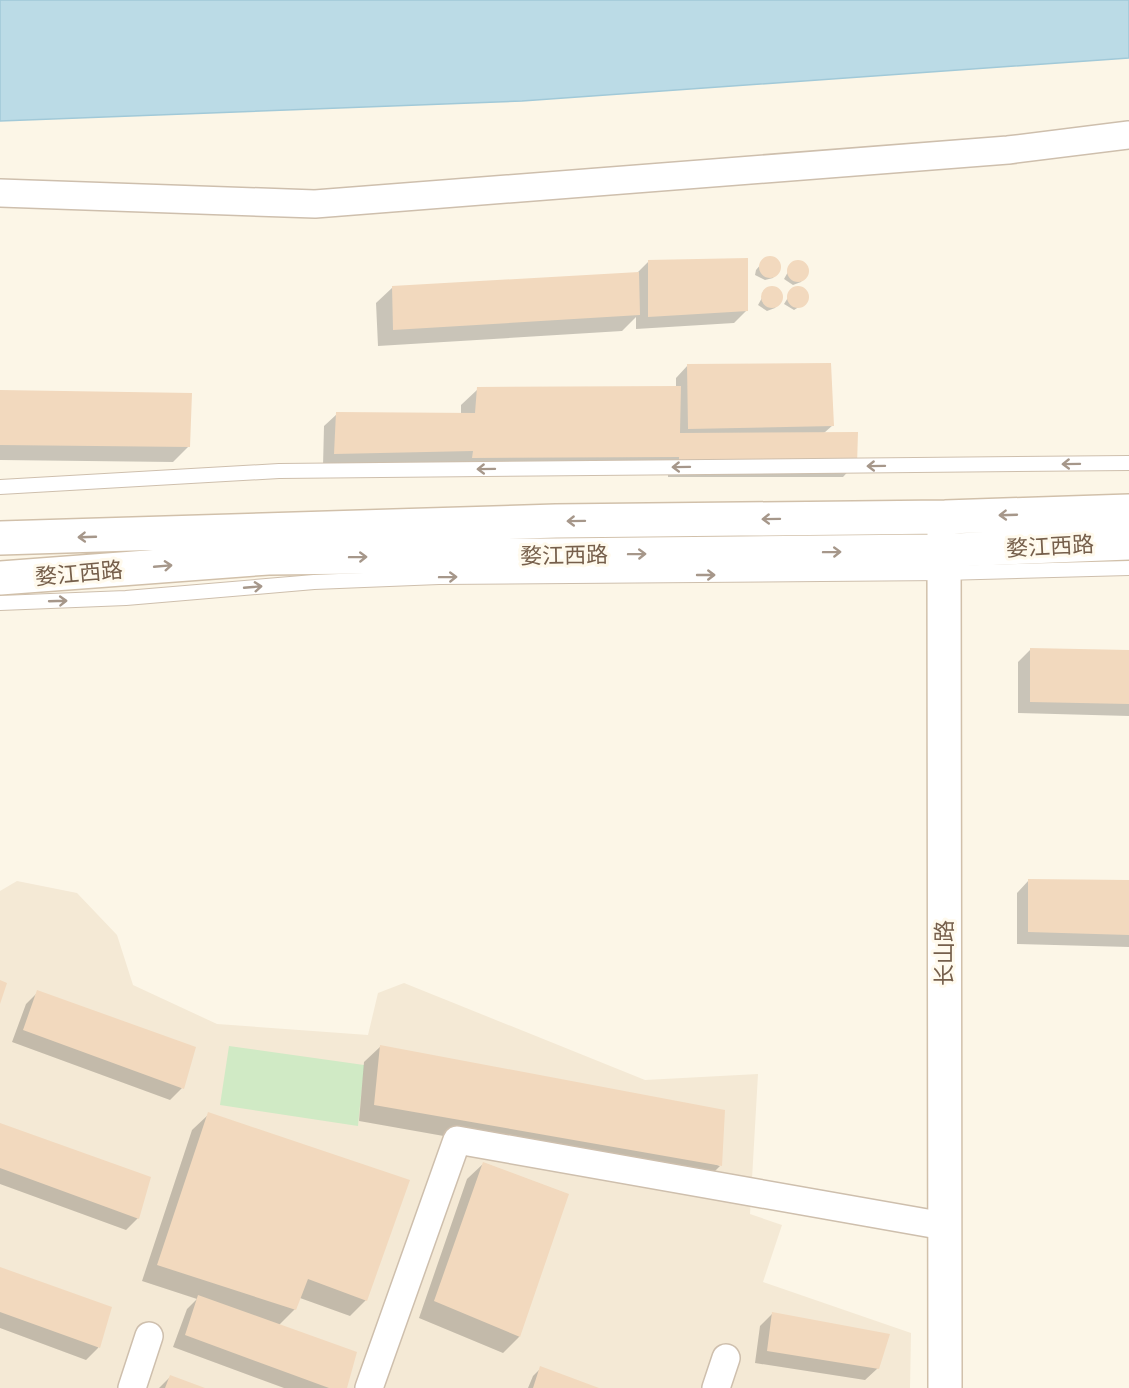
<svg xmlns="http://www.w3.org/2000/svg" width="1129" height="1388" viewBox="0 0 1129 1388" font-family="Figtree,'Noto Sans SC',sans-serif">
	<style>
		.residential { fill: #f4e9d5 }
		.green { fill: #d0eac5 }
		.water { fill: #bbdbe6; stroke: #a1c9d8; stroke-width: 1.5 }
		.shadow { fill: #0003 }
		.building { fill: #f2d9be }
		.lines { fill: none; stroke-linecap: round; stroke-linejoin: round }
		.lane-casing { stroke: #cebfad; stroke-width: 16 }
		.street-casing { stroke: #cebfad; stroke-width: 30 }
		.secondary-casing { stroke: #d1c0aa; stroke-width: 36 }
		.lane { stroke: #fff; stroke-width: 14 }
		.street { stroke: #fff; stroke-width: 27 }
		.secondary { stroke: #fff; stroke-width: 33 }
		.oneway { stroke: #a6978a }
		.labels { text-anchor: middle; stroke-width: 6; stroke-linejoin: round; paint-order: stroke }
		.street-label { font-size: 22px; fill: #765f4b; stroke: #fffaed }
	</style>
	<rect width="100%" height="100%" fill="#fcf6e7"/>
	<path class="residential" d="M17 881 77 893 117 935 133 985 217 1024 368 1035 378 993 404 983 645 1080 758 1074 750 1214 782 1225 763 1282 911 1333 910 1388H0V891Z"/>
	<path class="green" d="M229 1046 364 1065 358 1126 220 1105Z"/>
	<path class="water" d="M0 0H1129V58L522 101 0 121Z"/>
	<path class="shadow" d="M766 258 774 259 779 267 773 278 765 280 755 275 756 270Z
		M649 261 747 310 734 323 636 329V317L622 331 378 346 376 303 393 287 636 274Z
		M793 263H802L807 271 801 282 793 285 784 279Z
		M794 288H802L807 296 805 303 794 310 784 304Z
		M767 289H776L782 297 775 308 767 311 758 305Z
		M688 365 833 425 824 433 855 464 843 477H668V466H323L324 426 337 414 461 415V405L478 389 676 388V378Z
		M0 391 189 446 173 462 0 460Z
		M1031 649 1129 651V716L1018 713V662Z
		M1029 880 1129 882V947L1017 944V893Z
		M38 992 182 1088 170 1100 12 1042 26 1004Z
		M381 1046 720 1166 704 1182 359 1121 364 1062Z
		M209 1114 366 1300 350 1316 300 1298 295 1309 278 1326 345 1388H284L173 1347 187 1309 197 1299 142 1281 192 1130Z
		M0 1124 138 1218 126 1230 0 1184Z
		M484 1163 567 1194 519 1337 503 1353 419 1318 467 1179Z
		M0 1268 110 1308 98 1348 86 1360 0 1328Z
		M772 1314 878 1368 865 1380 755 1363 760 1326Z
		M541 1368 595 1388H528L533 1376Z
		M170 1377 202 1388H159Z"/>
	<path class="building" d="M759 267a11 11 0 1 1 22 0a11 11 0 1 1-22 0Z
		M748 258V311L648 317V260Z
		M787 271a11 11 0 1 1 22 0a11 11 0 1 1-22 0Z
		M639 272 640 315 393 330 392 286Z
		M761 297a11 11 0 1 1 22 0a11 11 0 1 1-22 0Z
		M787 297a11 11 0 1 1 22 0a11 11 0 1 1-22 0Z
		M831 363 834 426 688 429 687 364Z
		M681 386 680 433 858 432 857 465H679V457L472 458 473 451 334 454 336 412 475 413 477 387Z
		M0 390 192 393 190 447 0 445Z
		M1030 648 1129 650V704L1030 702Z
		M1028 879 1129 880V935L1028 932Z
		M0 980 7 983 0 1004Z
		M37 990 196 1047 184 1089 23 1030Z
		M380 1045 725 1110 722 1166 374 1105Z
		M208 1112 410 1180 367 1301 308 1279 296 1310 157 1265Z
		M0 1123 151 1177 139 1219 0 1168Z
		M483 1162 569 1194 520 1337 434 1301Z
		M0 1267 112 1307 100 1348 0 1312Z
		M198 1295 357 1352 347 1388H329L185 1335Z
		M772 1312 890 1334 879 1369 767 1351Z
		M540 1366 599 1388H533Z
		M170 1375 205 1388H165Z"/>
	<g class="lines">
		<defs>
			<path id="lane" d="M0 487 279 471 1129 463
				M0 603 126 598 314 582 439 577 943 573 1129 568"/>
			<path id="street" d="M0 193 315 204 1008 150 1129 135
				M132 1388 149 1336
				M369 1388 457 1140 944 1226
				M716 1388 726 1358"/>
			<path id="secondary" d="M944 528 945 1388
				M0 538 556 521 945 517 1129 511
				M0 578 268 558 929 551 1129 543"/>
		</defs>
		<use href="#lane" class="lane-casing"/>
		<use href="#street" class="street-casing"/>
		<use href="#secondary" class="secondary-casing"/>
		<use href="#lane" class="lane"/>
		<use href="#street" class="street"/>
		<use href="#secondary" class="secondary"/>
	</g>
	<defs><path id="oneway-shaft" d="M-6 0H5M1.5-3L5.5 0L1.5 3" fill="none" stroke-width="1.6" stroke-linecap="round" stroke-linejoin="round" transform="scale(1.5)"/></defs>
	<g class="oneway">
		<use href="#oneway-shaft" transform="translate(1071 464) rotate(179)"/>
		<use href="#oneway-shaft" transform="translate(876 466) rotate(179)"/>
		<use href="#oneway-shaft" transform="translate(681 467) rotate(179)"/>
		<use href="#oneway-shaft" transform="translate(486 469) rotate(179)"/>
		<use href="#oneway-shaft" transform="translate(1008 515) rotate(178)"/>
		<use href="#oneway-shaft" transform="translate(771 519) rotate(179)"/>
		<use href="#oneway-shaft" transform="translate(576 521) rotate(179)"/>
		<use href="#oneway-shaft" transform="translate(87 537) rotate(178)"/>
		<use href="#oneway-shaft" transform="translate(832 552) rotate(-1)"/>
		<use href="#oneway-shaft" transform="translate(637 554) rotate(-1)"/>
		<use href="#oneway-shaft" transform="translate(358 557) rotate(-1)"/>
		<use href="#oneway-shaft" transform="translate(163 566) rotate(-5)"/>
		<use href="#oneway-shaft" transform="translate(706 575)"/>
		<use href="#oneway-shaft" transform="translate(448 577) rotate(-1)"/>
		<use href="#oneway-shaft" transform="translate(253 587) rotate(-5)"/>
		<use href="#oneway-shaft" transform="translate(58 601) rotate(-2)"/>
	</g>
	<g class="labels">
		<g class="street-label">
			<text transform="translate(1050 546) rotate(-3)" y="8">婺江西路</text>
			<text transform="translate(564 555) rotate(-1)" y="8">婺江西路</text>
			<text transform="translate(79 573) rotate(-5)" y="8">婺江西路</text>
			<text transform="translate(944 953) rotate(-90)" y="8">长山路</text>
		</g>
	</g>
</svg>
